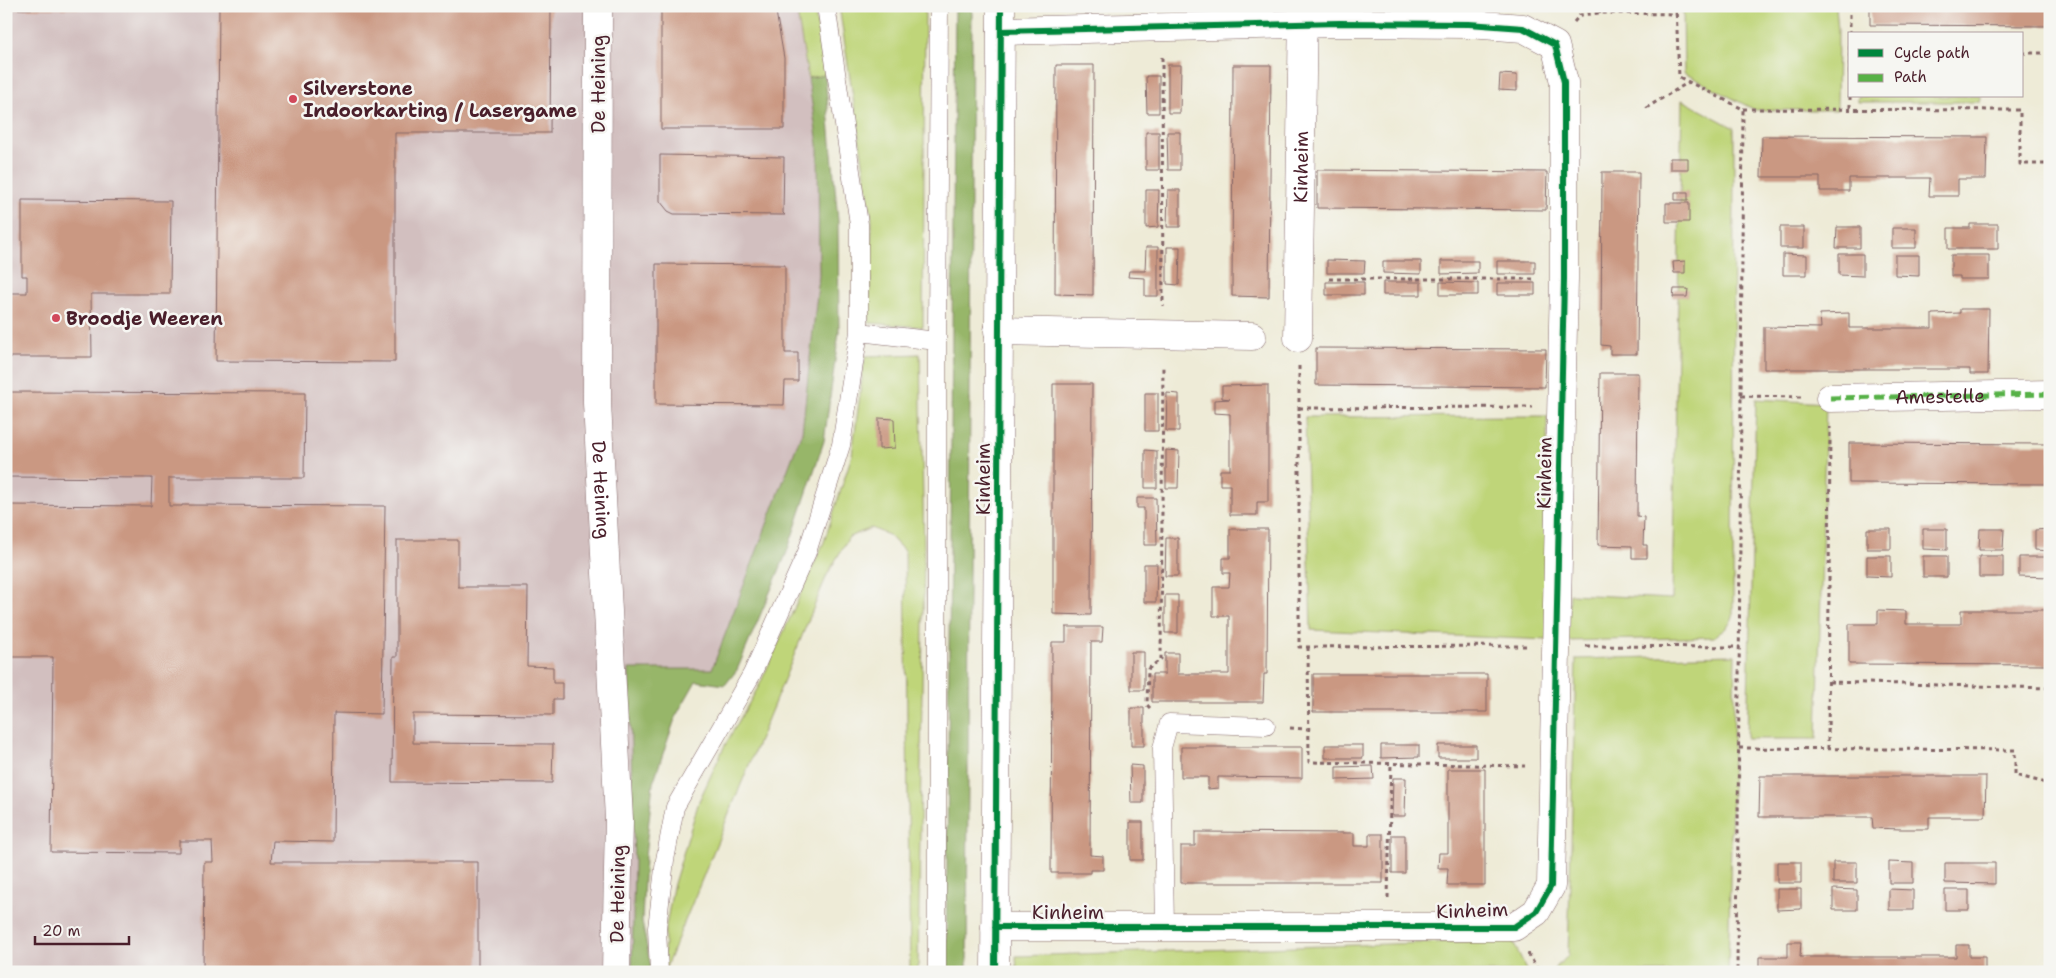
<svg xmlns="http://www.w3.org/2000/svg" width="2056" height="978" viewBox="0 0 2056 978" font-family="'Shantell Sans',sans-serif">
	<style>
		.industrial { fill: #d2bfbf }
		.green { fill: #bfd579; stroke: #847a52 }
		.forest { fill: #97b669; stroke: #706a4a }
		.building { fill: #ca9882 }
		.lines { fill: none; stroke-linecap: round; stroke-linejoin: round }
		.lane-casing { stroke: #836667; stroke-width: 19 }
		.street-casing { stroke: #836667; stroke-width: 29 }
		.path { stroke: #836667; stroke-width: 3; stroke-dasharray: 4 4; stroke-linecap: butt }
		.lane { stroke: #fff; stroke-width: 18 }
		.street { stroke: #fff; stroke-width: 28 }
		.quiet { stroke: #57b146; stroke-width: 5; stroke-dasharray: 10 5; stroke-linecap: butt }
		.cycleway-casing { stroke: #f6f6f2; stroke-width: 9 }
		.cycleway { stroke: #00873e; stroke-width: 6 }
		.poi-dot { fill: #d1495b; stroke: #f6f6f2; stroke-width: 2 }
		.labels { text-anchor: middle; stroke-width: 5; stroke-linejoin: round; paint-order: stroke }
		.street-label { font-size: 19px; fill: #4a1f2b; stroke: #f6f6f2 }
		.poi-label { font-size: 19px; font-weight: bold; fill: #4a1f2b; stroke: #f6f6f2; text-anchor: start }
	</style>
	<rect width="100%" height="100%" fill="#f6f6f2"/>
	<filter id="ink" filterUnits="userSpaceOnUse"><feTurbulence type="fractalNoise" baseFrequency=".02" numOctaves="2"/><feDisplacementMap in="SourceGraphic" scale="10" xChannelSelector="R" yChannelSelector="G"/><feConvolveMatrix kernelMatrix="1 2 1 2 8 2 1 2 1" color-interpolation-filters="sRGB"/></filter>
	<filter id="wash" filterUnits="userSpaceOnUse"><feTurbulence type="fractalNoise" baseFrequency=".0096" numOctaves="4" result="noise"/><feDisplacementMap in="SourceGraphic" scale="20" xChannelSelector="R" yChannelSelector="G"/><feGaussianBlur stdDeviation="1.12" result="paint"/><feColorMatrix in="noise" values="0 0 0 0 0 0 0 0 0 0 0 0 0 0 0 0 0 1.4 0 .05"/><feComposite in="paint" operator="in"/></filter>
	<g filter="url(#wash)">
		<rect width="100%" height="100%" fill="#eeebd7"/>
		<path class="industrial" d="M6 6H796L818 144 819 276 802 432 712 669H629L634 862 633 972H6Z"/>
		<path class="green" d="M796 6H814L825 75 808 78Z
			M839 6H925L923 327 869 323 872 221Z
			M1608 6H1671V10L1608 9Z
			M1683 6H1836L1838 30 1837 110H1755L1684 73Z
			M1858 96H1980V102H1858Z
			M1682 100 1734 128 1733 618 1725 629 1714 637 1567 641 1570 594 1672 599Z
			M920 354 924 551 918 972H910L905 552 889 535 871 528 849 537 827 575 664 972 665 932 673 887 699 801 724 747 760 684 824 542 852 455 865 356Z
			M1756 399 1826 403 1817 739H1747Z
			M1547 416 1548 640 1311 630 1305 417Z
			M1735 655 1728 972H1551L1568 956 1576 659Z
			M1512 940 1528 972H1017L1016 956Z"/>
		<path class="forest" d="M955 6H972L967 972H946Z
			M825 75 838 221 839 332 824 441 787 552 737 670 725 685 696 681 676 716 653 783 645 857 642 922 652 972H632L634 862 629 669H712L802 432 819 276 818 144 808 78Z"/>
		<g id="blocks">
			<path class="building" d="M6 6H142V9H6Z
				M219 6H551L550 133H395V362L216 361Z
				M661 6H775L784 58V129H661Z
				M1870 6H2050V26L1870 25Z
				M1056 65H1094L1093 295 1055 294Z
				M1168 65H1181L1180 113H1168Z
				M1233 65H1271L1269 297 1232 296Z
				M1500 74 1517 75V91L1499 90Z
				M1146 76H1159V113H1147Z
				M1146 132H1159V170H1146Z
				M1167 132H1180V170H1168Z
				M1762 136 1987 137 1986 179H1958V196H1929L1930 178H1849V191H1820V177H1761Z
				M660 155 784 157 783 213 785 215 674 214 668 211 660 201Z
				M1670 158H1688V169H1670Z
				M1317 170 1547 172 1546 210 1317 208Z
				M1602 172H1639L1637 354H1610V346L1601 345Z
				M1146 190H1159L1158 227 1146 228Z
				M1168 190H1180V227H1167Z
				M1675 192H1688V200H1675Z
				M22 200 171 201 170 294H91L92 357H6V293H27V276H22Z
				M1666 203H1689V222H1666Z
				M1970 224H1998V249H1948V228H1970Z
				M1780 227H1804V248H1780Z
				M1837 227H1860V248H1836Z
				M1892 228H1916V248H1892Z
				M1146 247H1158V296H1145V278L1128 277 1129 271H1145Z
				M1167 247H1180L1179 285 1167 284Z
				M1783 254 1807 255V275H1783Z
				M1839 254H1863V276L1839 275Z
				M1895 255H1919V276L1895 275Z
				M1951 255H1989V279H1960V276H1951Z
				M1327 260 1365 261 1364 273H1327Z
				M1383 261H1421V274L1383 273Z
				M1441 261H1478V273L1441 274Z
				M1497 261H1535V274H1497Z
				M1685 261V273H1674L1673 262Z
				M656 264 785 265V353H798V381H785L784 405 656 404Z
				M1326 282H1364V295H1326Z
				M1383 282H1421V295H1383Z
				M1440 282 1478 283V295H1440Z
				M1497 283H1535V295H1497Z
				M1674 289H1688L1687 297H1673Z
				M1960 309H1989L1988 374H1970V369H1764V327L1821 328 1820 314 1849 313V328H1932V314L1960 313Z
				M1316 348 1546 349 1545 387 1316 385Z
				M1600 373H1638L1637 516 1644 517 1643 545H1647V558H1632V546L1598 545Z
				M1053 384H1092L1091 615 1053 614Z
				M1268 385V502H1257V515H1230V485H1220V470H1230V414L1214 413V400L1230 399 1222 398V386Z
				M6 392 305 393 304 478H169V506H182V505L385 506 382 714 334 713 333 842 273 841 271 862H478V972H203L204 862H213L212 841H179V853L51 852 53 657H6V505L151 506 152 478 6 477Z
				M1145 393H1158V431H1145Z
				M1167 393 1179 394V431H1166Z
				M879 418 894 419 895 448 879 449Z
				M1849 443 2050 444V484L1849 483Z
				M1145 450 1157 451V488H1145Z
				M1166 450 1179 451 1178 488H1166Z
				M1137 498H1156L1157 545H1144V508H1137Z
				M1230 529H1268L1267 674H1264L1263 702H1152V674H1165V653H1178V674H1229V616H1213V587H1229L1230 573H1223V558H1230Z
				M1867 529H1891V549H1867Z
				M1923 529H1947V550L1923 549Z
				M1980 529H2004L2003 550H1979Z
				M2050 529V551L2035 550V530Z
				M1166 538H1178V576H1165Z
				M397 540H458V587H528L527 666 553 667V683H562V699H553V715L413 714V743L553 744 552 783 392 782 393 657H397Z
				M1867 556H1891V577L1867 576Z
				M1923 556H1947V577H1923Z
				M1979 556H2003V577H1979Z
				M2019 557H2050V577L2019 576Z
				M1144 564H1157L1156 602H1144Z
				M1165 595H1178V633H1165Z
				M1878 610 1906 611V624H1961V610H2050V665L1849 664V624H1878Z
				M1066 627H1103L1102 642H1091L1090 855 1103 856V870H1090V873H1051L1052 642H1066Z
				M1131 652H1144V690H1131Z
				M1313 674H1487V712H1313Z
				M1131 708H1144V746H1131Z
				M1325 745H1363V758H1325Z
				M1381 745H1419V757L1381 758Z
				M1438 745H1476V758H1438Z
				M1181 747H1302V778L1218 777V788L1208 789V777H1181Z
				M1130 765 1143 766V803H1131Z
				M1373 766 1374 779 1336 780V767Z
				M1448 769H1485V885H1447L1448 868H1438L1439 853H1448Z
				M1760 776H1986L1985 817H1929V829H1901L1873 828 1872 817H1759Z
				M1393 778H1406L1405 816H1392Z
				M1130 822H1143V860H1130Z
				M1195 832 1354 833V846H1369V834H1383V883H1181V846H1195Z
				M1392 835H1405V873H1392Z
				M1777 862H1801V883H1777Z
				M1833 862H1857V883H1833Z
				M1889 862 1913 863V883H1889Z
				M1945 863H1995V884L1945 883Z
				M1777 889H1801V909L1777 910Z
				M1833 889 1857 890V910H1833Z
				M1889 889 1913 890V910H1889Z
				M1945 890H1969V910H1945Z
				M1788 942H1801L1800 957H1956V945H1969V957H1985V972H1759V957H1788Z"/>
		</g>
	</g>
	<g filter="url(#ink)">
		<use href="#blocks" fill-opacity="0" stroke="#836667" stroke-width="1"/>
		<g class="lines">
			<defs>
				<path id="lane" d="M826 6 859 224V332L937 341 939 6
					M937 341V972
					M1165 927 1162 748 1169 723 1266 726
					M659 972 657 928 665 860 675 807 752 674 807 552 841 445 859 332"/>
				<g id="street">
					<path id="s1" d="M598 6 597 403 619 819 616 972"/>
					<path d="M998 331 1252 336"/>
					<path id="s2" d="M1298 338 1303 8"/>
					<path d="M1830 398 2050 394"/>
					<path d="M995 927H1514L1536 912 1551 886 1564 279V82L1555 45 1523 28 1469 24 1339 23 1001 31"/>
					<path d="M995 972 1001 6"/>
				</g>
			</defs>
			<use href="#lane" class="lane-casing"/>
			<use href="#street" class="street-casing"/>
			<path class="path" d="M1676 6 1679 77 1743 109 1737 972
				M1850 6V77
				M1600 13V6
				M1574 22 1580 15 1600 13 1677 14
				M2022 53H2050
				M1162 57 1163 306
				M1850 96V109
				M1646 108 1689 82
				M1743 109 2020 110V164H2050
				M1329 279H1535
				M1299 366V647L1527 646
				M1741 396 1801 397
				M1299 408 1533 407
				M1586 646 1740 647
				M1308 647 1309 762 1525 766
				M1829 682 2050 688
				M1150 708 1147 705 1148 669 1161 659 1163 364
				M1290 728 1307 729
				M1739 748 2015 750V775L2050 784
				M1828 749 1830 427
				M1388 898 1391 763
				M1528 953 1539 972"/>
			<use href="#lane" class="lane"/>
			<use href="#street" class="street"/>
			<path class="quiet" id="s3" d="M1830 398 2050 394"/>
			<defs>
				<path id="cycleway" d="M995 927H1514L1536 912 1551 886 1564 279V82L1555 45 1523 28 1469 24 1339 23 1001 31
					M995 972 1001 6"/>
			</defs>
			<use href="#cycleway" class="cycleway-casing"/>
			<use href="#cycleway" class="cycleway"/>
		</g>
	</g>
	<g class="poi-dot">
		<circle cx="293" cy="99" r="5"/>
		<circle cx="56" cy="318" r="5"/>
	</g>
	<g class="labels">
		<g class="street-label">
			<text transform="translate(598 84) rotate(-90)" y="7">De Heining</text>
			<text dy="7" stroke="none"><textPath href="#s2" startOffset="171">Kinheim</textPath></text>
			<text dy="7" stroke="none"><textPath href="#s3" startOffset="110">Amestelle</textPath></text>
			<text transform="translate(1544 473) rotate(-89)" y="7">Kinheim</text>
			<text transform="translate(983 479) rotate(-90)" y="7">Kinheim</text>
			<text dy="7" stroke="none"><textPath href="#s1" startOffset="484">De Heining</textPath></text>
			<text transform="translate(617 894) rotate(-89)" y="7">De Heining</text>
			<text transform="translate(1472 910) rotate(-2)" y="7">Kinheim</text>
			<text x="1068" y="919">Kinheim</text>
		</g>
		<g class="poi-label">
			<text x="303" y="95">Silverstone<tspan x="303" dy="22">Indoorkarting / Lasergame</tspan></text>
			<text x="66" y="325">Broodje Weeren</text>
		</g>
	</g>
	<rect width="2056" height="978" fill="none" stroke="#f6f6f2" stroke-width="25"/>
	<rect x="1848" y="32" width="175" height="65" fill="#f6f6f2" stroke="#b1a0a2"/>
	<rect x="1858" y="49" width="25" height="8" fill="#00873e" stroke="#b1a0a2"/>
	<text x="1894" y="58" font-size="15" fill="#4a1f2b">Cycle path</text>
	<rect x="1858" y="74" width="25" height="8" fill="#57b146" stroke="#b1a0a2"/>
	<text x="1894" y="82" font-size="15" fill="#4a1f2b">Path</text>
	<path d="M35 936v8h94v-8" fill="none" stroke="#4a1f2b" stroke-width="2.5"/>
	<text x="42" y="936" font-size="15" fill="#4a1f2b" stroke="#f6f6f2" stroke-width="4" paint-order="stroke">20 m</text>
</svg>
